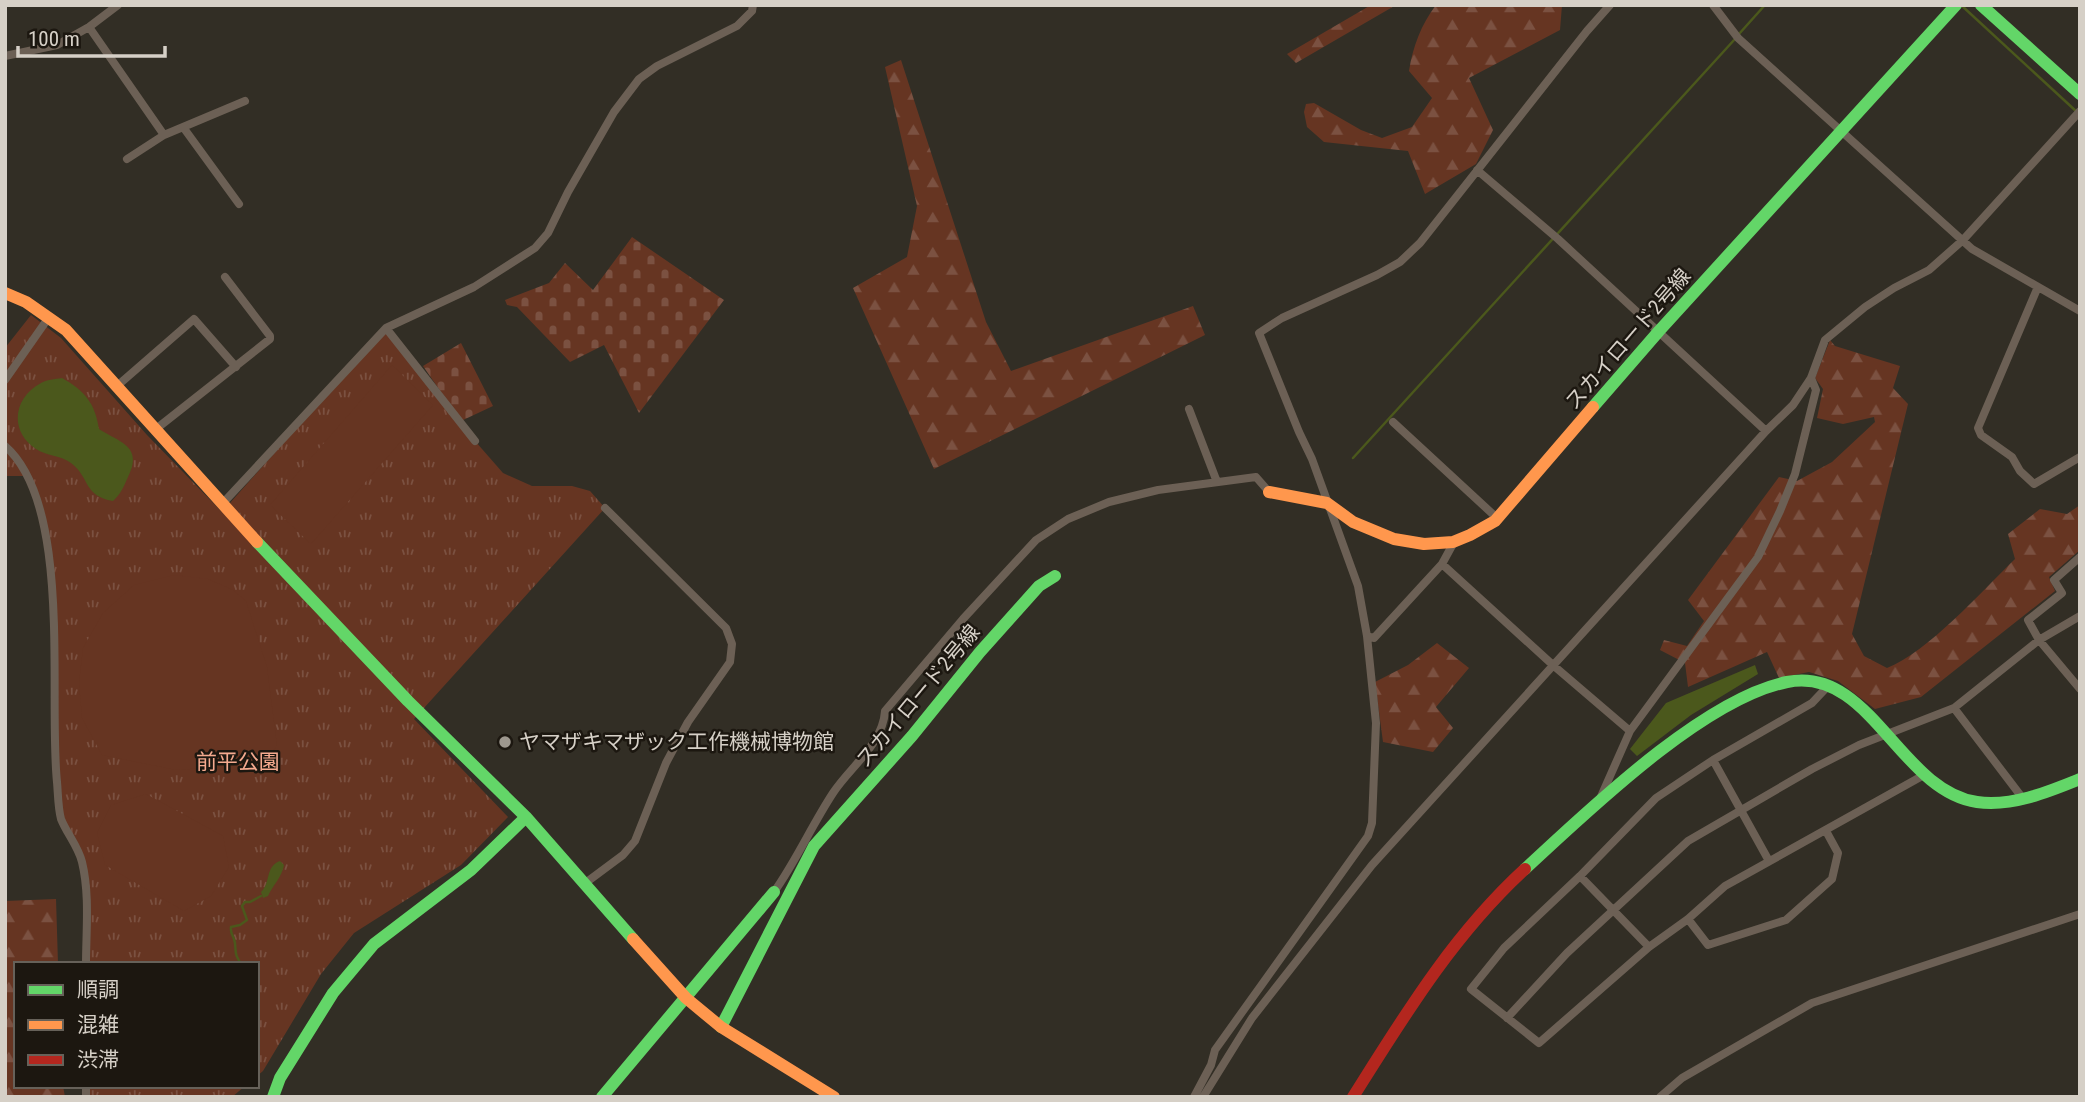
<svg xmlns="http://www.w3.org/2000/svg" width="2085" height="1102" viewBox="0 0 2085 1102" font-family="'Roboto Condensed','Noto Sans JP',sans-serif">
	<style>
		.grass { fill: url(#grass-tufts) }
		.forest { fill: url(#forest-firs) }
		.cemetery { fill: url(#cemetery-stones) }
		.garden { fill: #663522 }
		.water { fill: #4b581c }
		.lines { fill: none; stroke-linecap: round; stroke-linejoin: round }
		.stream { stroke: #4b581c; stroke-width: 2.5 }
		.street { stroke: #6c6055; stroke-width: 8 }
		.fast { stroke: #63d668; stroke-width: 12 }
		.slow { stroke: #ff974d; stroke-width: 12 }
		.jam { stroke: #b3261e; stroke-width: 12 }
		.poi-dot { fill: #9d978e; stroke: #1c1710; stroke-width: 2.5 }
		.labels { text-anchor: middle; stroke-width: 5; stroke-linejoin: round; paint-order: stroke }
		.street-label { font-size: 21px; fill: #d6d0c7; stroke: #1c1710 }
		.poi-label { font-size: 21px; fill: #d6d0c7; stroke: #1c1710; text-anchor: start }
		.park-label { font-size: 21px; fill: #f5aa8f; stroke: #1c1710 }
	</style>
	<defs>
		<pattern id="grass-tufts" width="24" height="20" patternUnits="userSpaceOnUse" patternTransform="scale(1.75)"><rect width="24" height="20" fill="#663522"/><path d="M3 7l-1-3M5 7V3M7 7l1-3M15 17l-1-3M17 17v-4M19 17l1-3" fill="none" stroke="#7b5141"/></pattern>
		<pattern id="forest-firs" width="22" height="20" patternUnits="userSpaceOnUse" patternTransform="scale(1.75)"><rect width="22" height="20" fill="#663522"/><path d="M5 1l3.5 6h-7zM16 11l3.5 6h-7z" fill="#7b5141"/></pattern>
		<pattern id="cemetery-stones" width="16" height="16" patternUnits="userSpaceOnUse" patternTransform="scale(1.75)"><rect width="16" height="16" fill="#663522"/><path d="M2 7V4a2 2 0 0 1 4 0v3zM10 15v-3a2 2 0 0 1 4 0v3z" fill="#7b5141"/></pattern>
	</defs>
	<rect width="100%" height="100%" fill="#322e25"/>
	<path class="grass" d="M31 315 61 338 147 435 222 512 386 328 475 441 503 473 532 486H572L590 491 605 508 414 719 508 817 461 865 354 933 321 974 263 1071 257 1076V964H87L82 864 61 819 47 536 29 476H5V348Z
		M87 1086H245L232 1097H87Z"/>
	<path class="forest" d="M1371 5H1396L1296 63 1287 54Z
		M1436 5H1562L1560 30 1469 78 1493 130 1476 164 1425 194 1408 151 1324 142 1307 127 1304 112 1306 104 1314 103 1361 130 1382 138 1412 127 1432 98 1409 71C1413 46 1421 25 1436 5Z
		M901 60 986 322 1011 371 1193 306 1205 335 934 469 853 288 907 257 917 206 885 67Z
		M1830 340 1835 346 1900 366 1893 388 1908 404 1852 634 1864 656 1887 668C1928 652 1982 591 2015 559L2008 534 2040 509 2067 514 2080 505V550L2049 577 2055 591 1921 697 1875 709 1838 681 1809 672 1779 678 1767 652 1688 687 1685 663 1660 650 1664 640 1687 646 1704 621 1688 600 1779 477 1797 481 1832 462 1875 422 1874 417 1843 424 1817 418 1823 389 1815 378Z
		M1437 643 1469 668 1436 707 1453 728 1433 752 1383 742 1375 682 1408 665Z
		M56 899 58 964H16V1086H63L65 1097H5V901Z"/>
	<path class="cemetery" d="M632 237 724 300 639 413 604 345 570 362 517 307 507 305 505 300 549 283 565 263 593 290Z
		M461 343 493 406 461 421 423 366Z"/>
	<path class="garden" d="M392 365 433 405 311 544 270 505Z
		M174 575 208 579 233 590 246 601 267 667 277 746 260 764 176 770 102 755 82 718 79 683 83 648 103 613 134 585Z
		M146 794 223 836 229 867 211 896 184 911 105 865 97 833 111 805Z"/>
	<path class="water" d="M62 378C85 391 95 403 99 429 121 443 143 446 128 477 124 486 121 494 113 501 83 496 90 477 71 463 61 455 46 456 36 449 9 431 13 398 41 383 46 380 55 379 62 378Z
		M1755 665 1758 674 1691 715 1637 756 1630 749 1666 703Z
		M280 861 284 865C282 877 273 885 268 896L263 898 261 892C271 883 265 866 280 861Z"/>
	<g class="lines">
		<path class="stream" d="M1961 5 2077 112
			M1739 34 1765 5
			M1353 458 1735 39
			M241 964C235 954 236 955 235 943 234 936 230 934 231 927L240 925 247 920 242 906 245 902H250L261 896"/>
		<path class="street" d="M1713 5 1738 38 1972 249 2080 311
			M89 27 164 135
			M5 56 57 45 89 27 118 5
			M183 127 239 204
			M127 159 164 135 245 101
			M1477 170 1558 239 1766 431
			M2037 289 1978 428 1981 435 2012 457 2020 471 2034 484 2080 457
			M386 328 475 441
			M5 380 49 317
			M117 386 194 319 236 367
			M1189 409 1217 482
			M1393 422 1497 518
			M156 429 270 339V336L225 277
			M5 446C73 505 48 697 57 782 58 793 58 808 61 819 67 834 78 846 82 862 90 895 86 931 86 964
			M223 503 386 328 474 287 535 248 548 233 568 192 614 112 639 79 657 66 737 26 752 11 753 5
			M1454 542 1442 564 1374 638 1367 636 1358 586 1312 459 1299 432 1259 333 1282 318 1377 275 1400 262 1420 243 1587 31 1610 5
			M2080 557 2054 580 2062 593 2028 620 2039 640 2080 689
			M1442 564 1554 666 1630 731
			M1828 686 1812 703 1713 760 1656 798 1580 876 1504 948 1471 989 1539 1043 1649 947 1688 919 1725 886 1924 775
			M1954 708 2024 800
			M1713 760 1769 861
			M1599 801 1630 731 1758 557 1780 511 1795 474 1816 390 1811 378
			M1580 876 1649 947
			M584 884 623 855 635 841 666 763 688 722 730 662 732 644 726 628 605 508
			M774 892C796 861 812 825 833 793 850 767 883 744 885 711L963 619 1036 540 1068 519 1109 502 1158 490 1256 477 1269 492
			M1688 919 1708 945 1786 920 1832 879 1838 853 1826 831
			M1507 1018 1567 953 1688 841 1812 769 1859 745 1954 708 2039 640 2080 616
			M86 1086V1097
			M1194 1097 1211 1065 1215 1050 1368 836 1372 823 1376 723 1367 636
			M1203 1097 1252 1018 1372 865 1766 431 1793 405 1811 378 1825 340 1865 307 1894 288 1929 270 1963 240 2080 111
			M1660 1097 1682 1078 1812 1003 2080 914"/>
		<path class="fast" d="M1981 5 2080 94
			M1593 407 1659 331 1956 5
			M257 542 408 701 526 817 633 939
			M1525 869C1588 811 1703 699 1787 682 1870 665 1900 791 1977 802 2012 807 2048 792 2080 779
			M721 1027 814 846 912 736 980 652 1039 586 1055 576
			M273 1097 280 1078 333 993 374 944 471 870 526 817
			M602 1097 774 892"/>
		<path class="slow" d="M5 293 26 302 66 330 257 542
			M1269 492 1327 503 1353 522 1394 539 1424 544 1453 542 1470 535 1495 521 1593 407
			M633 939 686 998 721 1027 834 1097"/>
		<path class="jam" d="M1353 1097C1404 1016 1453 935 1525 869"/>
	</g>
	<circle class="poi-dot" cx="505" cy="742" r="7"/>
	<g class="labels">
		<g class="street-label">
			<text transform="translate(1628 339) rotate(-49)" y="7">スカイロード2号線</text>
			<text transform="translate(918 696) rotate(-50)" y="7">スカイロード2号線</text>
		</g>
		<g class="poi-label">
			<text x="519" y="749">ヤマザキマザック工作機械博物館</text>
		</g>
		<g class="park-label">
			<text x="238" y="769">前平公園</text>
		</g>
	</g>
	<rect width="2085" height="1102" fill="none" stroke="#d6d0c7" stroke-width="14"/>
	<rect x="14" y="962" width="245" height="126" fill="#1c1710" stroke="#666159" stroke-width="2"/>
	<rect x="28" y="985" width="35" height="10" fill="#63d668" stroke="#666159" stroke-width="2"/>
	<text x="77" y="997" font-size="21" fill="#d6d0c7">順調</text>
	<rect x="28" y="1020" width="35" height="10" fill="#ff974d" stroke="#666159" stroke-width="2"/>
	<text x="77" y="1032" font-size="21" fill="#d6d0c7">混雑</text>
	<rect x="28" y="1055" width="35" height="10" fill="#b3261e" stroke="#666159" stroke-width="2"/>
	<text x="77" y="1067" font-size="21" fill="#d6d0c7">渋滞</text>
	<path d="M18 46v10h147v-10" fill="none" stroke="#d6d0c7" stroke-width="3.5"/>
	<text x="28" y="46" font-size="21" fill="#d6d0c7" stroke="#1c1710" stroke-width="5" paint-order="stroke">100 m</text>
</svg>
